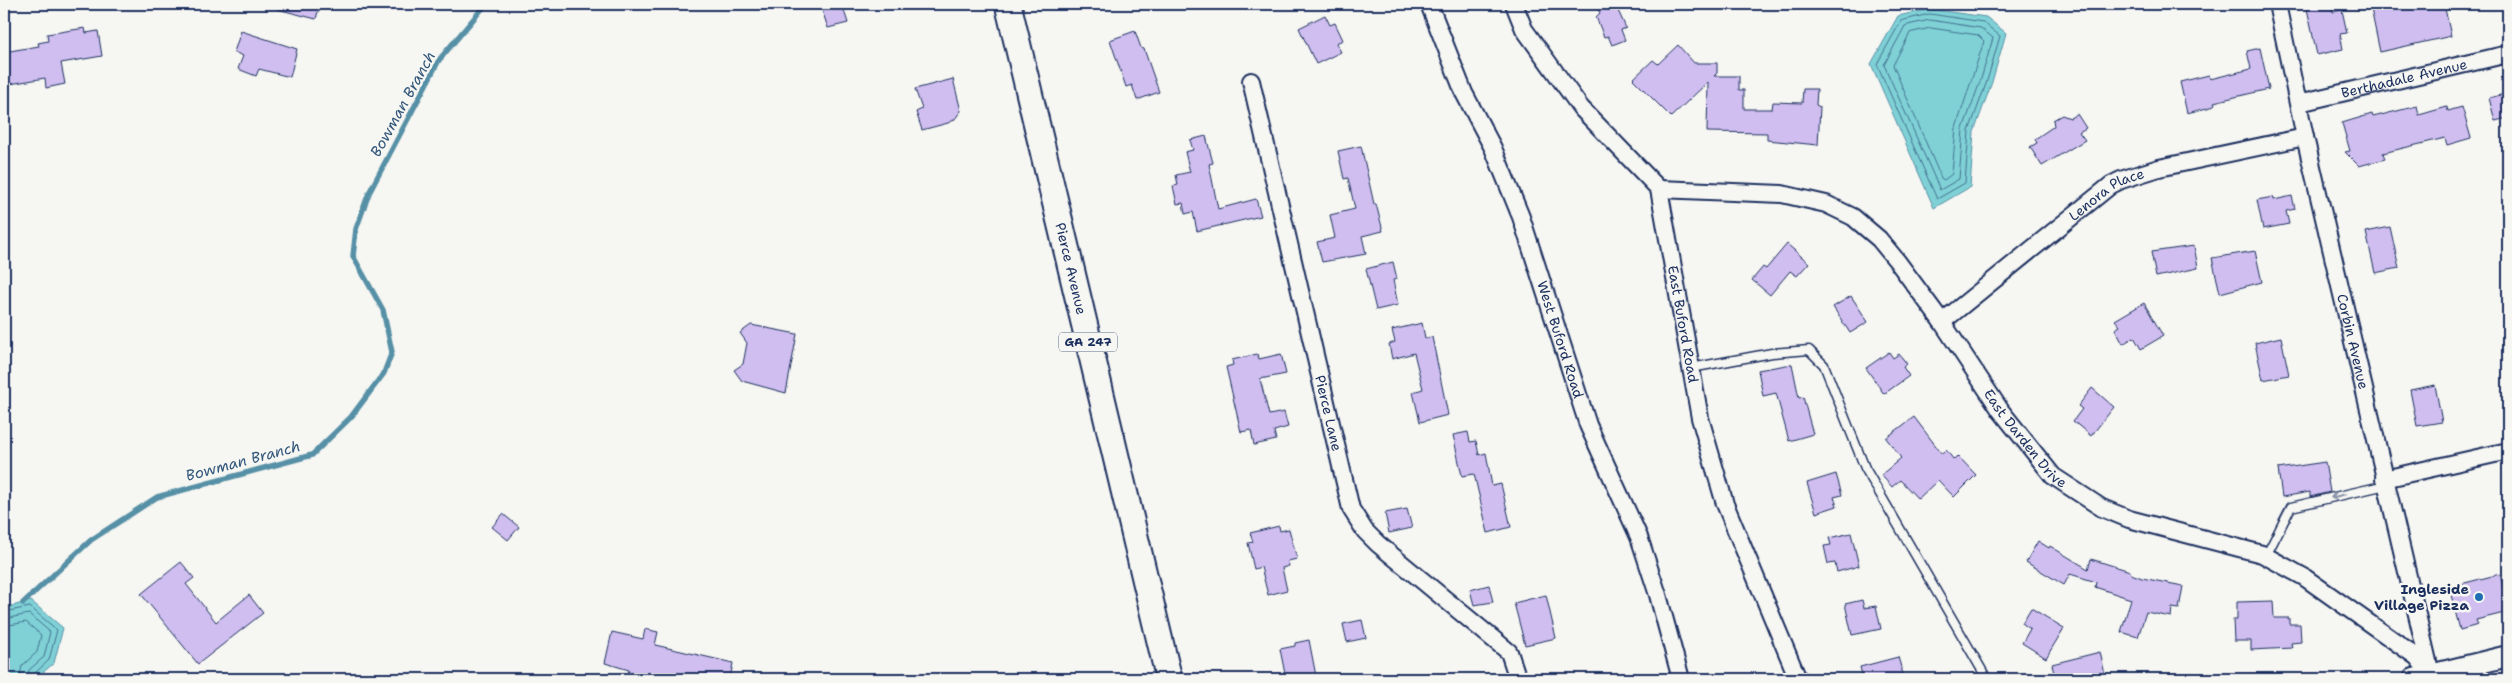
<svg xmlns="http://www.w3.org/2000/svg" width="2512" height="683" viewBox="0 0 2512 683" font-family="'Shantell Sans',sans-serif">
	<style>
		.water { fill: #7fd1d6; stroke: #5790a6 }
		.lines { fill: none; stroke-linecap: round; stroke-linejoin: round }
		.shore { stroke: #43708e; stroke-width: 1 }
		.stream { stroke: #5790a6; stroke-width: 5.5 }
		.building { fill: #cfbeef; stroke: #1b2f5e }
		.service-casing { stroke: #1b2f5e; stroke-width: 11 }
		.minor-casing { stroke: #1b2f5e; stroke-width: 20 }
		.tertiary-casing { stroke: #1b2f5e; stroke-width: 24 }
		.primary-casing { stroke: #1b2f5e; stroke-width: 29 }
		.service { stroke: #f6f6f2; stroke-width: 8 }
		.minor { stroke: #f6f6f2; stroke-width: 16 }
		.tertiary { stroke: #f6f6f2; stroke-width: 20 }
		.primary { stroke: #f6f6f2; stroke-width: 25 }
		.oneway { stroke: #8892a8 }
		.poi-dot { fill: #1f6fb2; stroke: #f6f6f2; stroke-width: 2 }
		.labels { text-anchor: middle; stroke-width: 5; stroke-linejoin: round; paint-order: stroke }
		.shield { fill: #f6f6f2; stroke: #5d6b8a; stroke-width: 1 }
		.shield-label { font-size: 12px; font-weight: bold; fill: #1b2f5e }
		.street-label { font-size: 14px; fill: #1b2f5e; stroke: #f6f6f2 }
		.poi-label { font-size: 14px; font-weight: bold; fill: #1b2f5e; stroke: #f6f6f2; text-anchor: end }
		.water-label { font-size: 15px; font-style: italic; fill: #34587c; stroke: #f6f6f2 }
	</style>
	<rect width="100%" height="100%" fill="#f6f6f2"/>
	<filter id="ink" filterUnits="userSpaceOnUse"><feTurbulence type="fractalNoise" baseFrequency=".02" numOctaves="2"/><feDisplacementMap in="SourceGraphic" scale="10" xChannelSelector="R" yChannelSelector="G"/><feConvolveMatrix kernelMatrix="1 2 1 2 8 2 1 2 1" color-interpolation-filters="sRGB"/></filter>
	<g filter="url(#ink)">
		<path class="water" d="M1929 9 1986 17 2006 33 1992 82 1974 132 1970 187 1934 208 1871 64 1898 16Z
			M31 601 63 628 54 663 35 679H4V608Z"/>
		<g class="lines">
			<path class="shore" d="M1930 14 1983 22 2000 36 1987 81 1969 131 1965 183 1937 199 1877 64 1901 21Z
				M1930 20 1981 28 1993 38 1981 79 1963 129 1959 179 1940 190 1884 65 1905 26Z
				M1931 28 1978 35 1984 41 1956 128 1952 174 1944 180 1941 178 1893 65 1910 33Z
				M4 612 30 607 57 630 49 660 34 674 32 679
				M4 619 29 614 50 632 44 657 29 670 26 679
				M4 626 26 622 41 635 37 652 22 666 19 679"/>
			<path class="stream" d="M23 603 91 540 157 497 312 455 351 417 384 373 392 352 383 310 353 256 356 229 369 193 439 60 486 4"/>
		</g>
		<path class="building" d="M278 4H320L316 19 277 9Z
			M820 4H842L848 23 828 28Z
			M1595 4H1615L1626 28 1621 30 1625 40 1612 45 1608 36 1604 37 1596 17 1600 13Z
			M2306 4H2331L2333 12 2342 10 2347 33 2340 34 2343 49 2317 55Z
			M2370 4H2444L2451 36 2380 52Z
			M1325 15 1330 25 1335 23 1343 40 1336 43 1341 52 1316 64 1299 28Z
			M85 28 86 33 98 31 102 56 61 63 65 84 46 88 45 78 10 84 4 52 39 46 38 43 48 41 47 34Z
			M241 31 297 49 290 77 259 69 256 76 238 69 243 56 234 52Z
			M1135 31 1141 48 1144 49 1159 92 1137 100 1132 85 1126 87 1110 40Z
			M1678 45 1694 63H1717V73L1714 76H1739V90H1744V109H1772L1773 102 1802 103 1803 89H1817L1816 105 1820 107 1818 145 1767 140V133L1707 132 1708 82 1671 117 1633 79 1653 60 1658 64Z
			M2260 48 2269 89 2214 102 2215 104 2211 107 2187 113 2180 82 2209 75 2210 79 2251 69 2247 51Z
			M953 79 961 111 954 120 948 123 922 130 916 112 922 109 915 89Z
			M2508 93V118L2495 121 2489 98Z
			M2417 106 2419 115 2447 107 2448 111 2462 107 2471 138 2447 145 2445 138 2383 153 2385 159 2359 166 2345 152 2350 151 2342 123 2372 114 2373 117Z
			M2077 114 2086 128 2079 132 2085 140 2042 166 2030 147 2037 143 2035 139 2054 126 2053 120 2062 115 2070 118Z
			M1206 136 1213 163 1209 164 1218 209 1256 199 1261 216 1197 231 1193 212 1185 214 1183 203 1177 204 1173 186 1178 185 1176 175 1190 172 1185 152 1193 150 1190 140Z
			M1361 146 1374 204H1376L1383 231 1362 236 1366 254 1322 262 1317 242 1335 238 1330 215 1355 209 1348 178 1344 179 1338 151Z
			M2292 196 2295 209 2286 211 2289 224 2263 229 2257 200 2273 197 2274 200Z
			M2390 227 2399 268 2375 273 2366 232Z
			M1787 244 1809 263 1797 276 1790 271 1770 295 1752 280 1763 267 1766 269Z
			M2194 246 2198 268 2156 277 2151 252Z
			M2255 251 2262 282 2220 293 2212 258Z
			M1393 262 1397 279 1393 280 1398 305 1376 310 1366 269Z
			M1851 296 1868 322 1850 333 1833 307Z
			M2144 303 2163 336 2141 349 2134 337 2123 344 2115 329 2120 326 2115 320Z
			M1422 323 1425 338 1432 337 1448 415 1420 422 1413 392 1423 389 1414 353 1392 359 1389 344 1395 342 1392 330Z
			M751 325 797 334 786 393 742 381 734 370 743 364 747 343 740 333Z
			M2281 337 2289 375 2263 380 2255 343Z
			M1889 352 1893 358 1899 354 1907 364 1903 367 1909 376 1884 394 1866 368Z
			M1257 354 1259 359 1281 354 1286 374 1260 379 1269 415 1284 412 1288 427 1274 431 1276 440 1254 445 1251 430 1241 432 1226 367 1233 365 1232 360Z
			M1792 364 1799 398 1803 397 1813 434 1789 441 1776 393 1763 396 1758 370Z
			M2435 385 2442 422 2417 426 2410 390Z
			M2092 388 2114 407 2091 436 2073 421 2082 409 2078 406Z
			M1914 417 1942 454 1946 450 1954 460 1958 456 1976 475 1954 497 1938 480 1918 499 1900 480 1892 487 1881 475 1901 458 1886 438Z
			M1468 432 1470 442 1476 441 1479 455 1486 453 1492 486 1501 484 1511 527 1488 533 1474 474 1462 476 1453 435Z
			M2325 462 2330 492 2310 497V492L2282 497 2278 469Z
			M1836 474 1842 495 1834 497 1837 506 1816 513 1807 483Z
			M1407 509 1412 528 1389 533 1385 513Z
			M503 514 519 527 508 540 492 527Z
			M1279 526 1280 531 1289 529 1297 559 1288 561 1289 566 1282 568 1287 590 1268 595 1261 567 1254 569 1248 543 1253 542 1250 533Z
			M1851 533 1859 566 1837 572 1835 563 1828 564 1824 546 1831 545 1829 538Z
			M2038 541 2049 548 2050 546 2088 569 2091 559 2130 571 2131 574 2142 578 2183 586 2179 609 2172 608 2171 617 2146 612 2138 637 2121 632 2131 599 2095 587 2096 582 2070 574 2064 585 2026 562Z
			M181 562 194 578 186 584 216 622 249 595 263 613 198 664 141 594Z
			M2500 574 2508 612 2476 620 2478 625 2460 630 2449 587Z
			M1489 585 1493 602 1474 605 1470 590Z
			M1546 595 1556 638 1525 645 1514 603Z
			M1862 600 1864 608 1876 606 1881 629 1852 635 1845 604Z
			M2273 601 2274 618H2289V624H2300L2301 642 2291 643 2292 648 2251 650V641H2234L2233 620H2237V602Z
			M2031 608 2064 628 2046 658 2022 643 2030 629 2022 623Z
			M1362 620 1366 638 1347 642 1343 624Z
			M645 629 658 632 655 645 733 663 730 679H641L627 676 629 670 605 663 612 632 643 639Z
			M1309 640 1316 676 1309 677V679H1286L1280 649 1295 646V643Z
			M2100 652 2106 679H2055L2052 664Z
			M1898 657 1903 674 1883 679H1863L1860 667Z"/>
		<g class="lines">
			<defs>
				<path id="service" d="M1691 368 1772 353 1809 350 1824 365 1865 468 1987 679
					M2266 556 2291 507 2386 485"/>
				<g id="minor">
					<path id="s1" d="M1429 4 1464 93 1493 148 1521 217 1588 425 1639 537 1658 595 1681 679"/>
					<path id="s2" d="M1514 4 1524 29 1581 108 1659 189 1700 418 1725 504 1798 679"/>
					<path id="s3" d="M2277 4 2305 137 2430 670"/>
					<path id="s4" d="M1251 81 1351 509 1365 531 1378 544 1509 652 1518 679"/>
					<path id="s5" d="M2299 103 2508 54"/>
					<path id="s6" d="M1659 189 1782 194 1826 204 1853 217 1879 239 1897 261 1942 322 2001 411 2053 476 2102 508 2129 519 2262 554 2304 577 2417 657 2431 675"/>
					<path id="s7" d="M1942 322 2111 185 2121 180 2159 168 2305 137"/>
					<path d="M2384 479 2508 451"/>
				</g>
				<path id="tertiary" d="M2414 679 2508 656"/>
				<g id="primary">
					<path id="s8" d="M1008 4 1169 679"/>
				</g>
			</defs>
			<use href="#service" class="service-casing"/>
			<use href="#minor" class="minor-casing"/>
			<use href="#tertiary" class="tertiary-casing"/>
			<use href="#primary" class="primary-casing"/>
			<use href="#service" class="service"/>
			<use href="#minor" class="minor"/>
			<use href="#tertiary" class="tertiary"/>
			<use href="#primary" class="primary"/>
		</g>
		<defs><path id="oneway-shaft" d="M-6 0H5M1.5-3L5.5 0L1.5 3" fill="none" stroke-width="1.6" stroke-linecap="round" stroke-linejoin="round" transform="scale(1.25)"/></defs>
		<use class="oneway" href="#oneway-shaft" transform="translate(2338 496) rotate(167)"/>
	</g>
	<circle class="poi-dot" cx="2479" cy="597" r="5"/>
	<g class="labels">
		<rect class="shield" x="1059" y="332.5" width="58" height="19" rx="4"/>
		<g class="shield-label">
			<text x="1088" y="346">GA 247</text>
		</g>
		<g class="street-label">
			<text dy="5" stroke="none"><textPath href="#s5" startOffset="108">Berthadale Avenue</textPath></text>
			<text dy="5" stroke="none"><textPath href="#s7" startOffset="209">Lenora Place</textPath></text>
			<text dy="5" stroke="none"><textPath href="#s8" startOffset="272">Pierce Avenue</textPath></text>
			<text dy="5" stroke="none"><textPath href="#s2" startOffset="374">East Buford Road</textPath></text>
			<text dy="5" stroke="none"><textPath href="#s1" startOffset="361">West Buford Road</textPath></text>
			<text dy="5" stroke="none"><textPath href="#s3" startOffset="346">Corbin Avenue</textPath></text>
			<text dy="5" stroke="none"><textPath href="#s4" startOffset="341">Pierce Lane</textPath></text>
			<text dy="5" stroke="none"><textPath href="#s6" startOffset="480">East Darden Drive</textPath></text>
		</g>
		<g class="poi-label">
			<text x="2469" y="594">Ingleside<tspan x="2469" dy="16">Village Pizza</tspan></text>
		</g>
		<g class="water-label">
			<text transform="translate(403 104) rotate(-61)" y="5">Bowman Branch</text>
			<text transform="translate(243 461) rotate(-15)" y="5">Bowman Branch</text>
		</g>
	</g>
	<rect width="2512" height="683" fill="none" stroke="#f6f6f2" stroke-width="20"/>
	<rect x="10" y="10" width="2492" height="663" fill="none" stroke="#1b2f5e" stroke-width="2" filter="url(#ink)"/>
</svg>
